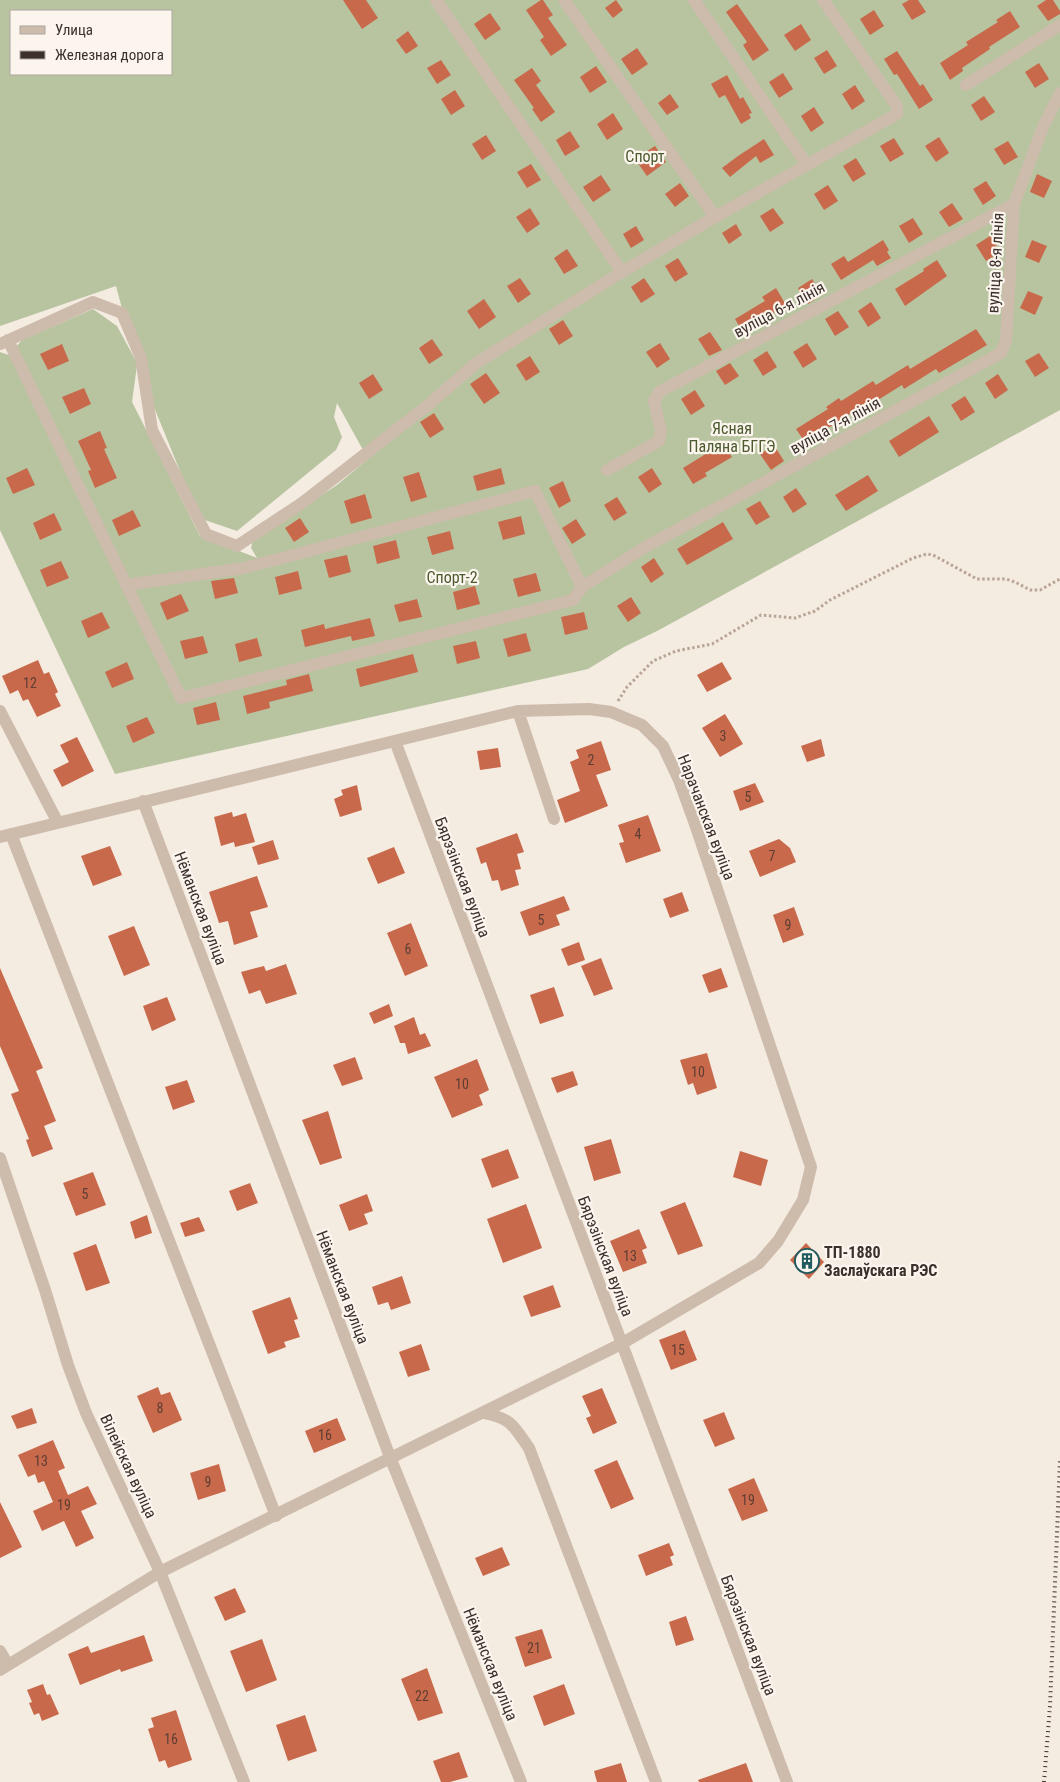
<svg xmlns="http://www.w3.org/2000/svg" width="1060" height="1782" viewBox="0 0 1060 1782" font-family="'Roboto Condensed',sans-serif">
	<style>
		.green { fill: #b8c4a0; fill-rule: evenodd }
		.building { fill: #c8694b }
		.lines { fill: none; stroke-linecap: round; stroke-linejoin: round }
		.path { stroke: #b9a596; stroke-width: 3; stroke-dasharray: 2.5 2.5; stroke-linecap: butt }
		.minor { stroke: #cdbbac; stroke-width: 12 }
		.rail { stroke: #3b302b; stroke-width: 4; stroke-dasharray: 1 4; stroke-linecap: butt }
		.labels { text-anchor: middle; stroke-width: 4.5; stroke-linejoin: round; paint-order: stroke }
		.number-label { font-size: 14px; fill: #5e3e33 }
		.park-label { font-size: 16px; fill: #4a5a2e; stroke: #fbf5ee }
		.street-label { font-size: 16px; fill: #3b302b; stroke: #fbf5ee }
		.poi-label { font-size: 16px; font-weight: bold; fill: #3b302b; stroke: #fbf5ee; text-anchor: start }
	</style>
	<rect width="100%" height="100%" fill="#f4ebe1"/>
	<path class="green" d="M0 0H1060V410L659 630 624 647 588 669 115 774 0 530V352L9 355 22 340 93 309 117 326 136 361 116 286 0 326ZM11 11H171V74H11ZM137 365 199 518 237 531 336 450 342 437 334 417 337 403 368 459 337 485 253 540 251 548 257 558 200 536 132 402Z"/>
	<path class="building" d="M343 0H366L378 18 362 29Z
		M541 0H543L553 15 548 18 567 45 551 56 540 40 544 37 526 10Z
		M616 0 623 10 613 18 605 8Z
		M909 0H918L926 12 912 20 902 4Z
		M1046 0H1053L1060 11V14L1048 21 1037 6Z
		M737 4 769 50 753 61 743 45 747 42 726 12Z
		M874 10 884 26 870 35 860 19Z
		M1010 11 1020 27 989 47 990 49 962 68 963 71 950 80 940 63 968 45 966 42 998 22 996 20Z
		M490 13 501 29 485 40 474 24Z
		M801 24 811 40 795 51 784 35Z
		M408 31 418 46 406 54 396 40Z
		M637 48 648 64 632 75 621 59Z
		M827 50 837 66 824 74 814 58Z
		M897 51 920 86 923 84 933 100 919 109 897 74 894 75 884 59Z
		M441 60 451 75 437 84 427 68Z
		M1039 63 1049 79 1035 88 1025 72Z
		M596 66 607 82 590 93 580 77Z
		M532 68 541 81 536 85 555 112 541 122 532 109 534 108 514 80Z
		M783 73 793 89 779 98 769 82Z
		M727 75 740 99 743 97 752 113 749 114 751 118 741 124 725 95 719 98 711 84Z
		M855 85 865 101 852 110 842 94Z
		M455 90 465 106 451 115 441 99Z
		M670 94 679 107 667 115 658 103Z
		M984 96 995 112 981 121 971 105Z
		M814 107 824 123 811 132 801 116Z
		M613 113 623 129 607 140 597 124Z
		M570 131 580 147 565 156 556 140Z
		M486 135 496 151 482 160 472 144Z
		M939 137 949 153 936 162 925 146Z
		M894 138 904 154 890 162 880 146Z
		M764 139 774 155 760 163 756 156 730 177 722 168 738 156Z
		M1008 141 1018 157 1004 165 994 149Z
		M655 146 666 162 647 176 635 159Z
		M856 158 866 174 853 182 843 166Z
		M531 164 541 180 527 188 517 172Z
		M1037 174 1052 181 1044 198 1030 192Z
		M601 175 611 190 593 202 583 187Z
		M986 181 996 196 983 205 973 189Z
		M680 183 689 196 675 207 665 194Z
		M828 185 838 201 824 210 814 194Z
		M952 203 963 219 949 227 939 212Z
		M530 208 540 224 527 233 516 217Z
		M773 208 784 223 770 232 760 216Z
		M913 218 923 234 909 243 899 226Z
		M736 224 742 235 729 244 722 233Z
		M636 226 644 240 631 248 623 234Z
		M990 236 1000 252 986 261 976 245Z
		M883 240 889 250 887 252 891 258 877 266 873 260 841 280 831 264 844 256 848 262Z
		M1032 240 1047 246 1039 263 1025 257Z
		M567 249 578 266 564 274 554 258Z
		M678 258 688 274 675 282 665 266Z
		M937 260 947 276 905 306 895 289 924 271 923 269Z
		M520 278 531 294 518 303 507 286Z
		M644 278 655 294 641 303 631 287Z
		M812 279 822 295 808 304 798 288Z
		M776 288 786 305 757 324 759 327 745 336 735 319 765 301 762 297Z
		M1028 291 1043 297 1035 315 1020 308Z
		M484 299 496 317 479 329 467 311Z
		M871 302 881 318 868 327 858 311Z
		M838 311 849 327 835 336 825 319Z
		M563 320 573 336 559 345 549 329Z
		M976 329 987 345 939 373 936 369 904 389 902 385 870 405 868 402 819 434 820 436 807 445 796 429 828 409 826 407 839 398 841 401 873 381 876 385 908 365 910 369Z
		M710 332 722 350 709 356 698 339Z
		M432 339 443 355 429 364 419 348Z
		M660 343 670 359 657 368 646 352Z
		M807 343 817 359 803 368 793 352Z
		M62 344 69 361 48 370 40 354Z
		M767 351 777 367 763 376 753 360Z
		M1039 353 1049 368 1035 377 1025 361Z
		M530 356 540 372 526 381 516 365Z
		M730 363 739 376 725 385 716 371Z
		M486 373 500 393 484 404 470 384Z
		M373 374 383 390 369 399 359 383Z
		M998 374 1008 390 995 399 985 383Z
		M84 388 91 404 70 414 62 397Z
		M695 390 705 406 691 415 681 399Z
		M965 396 975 412 961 421 951 405Z
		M434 413 444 429 430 438 420 422Z
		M929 416 939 432 899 457 889 441Z
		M100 431 107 448 104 449 117 478 95 488 88 471 91 470 78 441Z
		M721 441 732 457 705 473 707 476 693 484 683 468 709 452 708 449Z
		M774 445 784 461 771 470 760 454Z
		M27 468 35 485 13 494 6 478Z
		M501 468 505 484 477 491 473 476Z
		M652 468 662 484 649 493 638 477Z
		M419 472 427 497 411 502 403 477Z
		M868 475 878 491 846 511 835 495Z
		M563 481 571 501 559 508 549 488Z
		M796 488 807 504 793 513 783 497Z
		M365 494 372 518 351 524 344 501Z
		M617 497 627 513 614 521 604 505Z
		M760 501 770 517 756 525 746 509Z
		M133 510 141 526 119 536 112 520Z
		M54 513 62 530 40 540 33 523Z
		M521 516 525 534 503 540 498 522Z
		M300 518 309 532 294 542 285 528Z
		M576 519 586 535 572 544 562 528Z
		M723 522 733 539 687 565 677 549Z
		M450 531 454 549 432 555 427 537Z
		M396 540 400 558 377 564 373 546Z
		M347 555 351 572 329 578 324 560Z
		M654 558 664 574 651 583 641 567Z
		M61 561 69 578 47 587 40 570Z
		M298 571 302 589 279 595 275 577Z
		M536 573 541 591 518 597 513 579Z
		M234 578 238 593 215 599 211 581Z
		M475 586 480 604 457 610 453 592Z
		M181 594 189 611 167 620 160 603Z
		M631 597 641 613 628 622 617 606Z
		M417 599 422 617 399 622 394 605Z
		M102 612 110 628 88 638 81 621Z
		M584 612 588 629 565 635 561 617Z
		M370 618 375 636 352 641 351 636 305 647 301 630 324 624 325 629Z
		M526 633 531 651 508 657 503 639Z
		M203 636 208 653 185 659 180 641Z
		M257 638 262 656 239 662 235 644Z
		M476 641 480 658 457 664 453 646Z
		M413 654 418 672 360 687 356 669Z
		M38 660 44 674 49 672 58 692 55 694 61 706 37 717 28 699 23 701 18 690 10 694 2 676Z
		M127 662 134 679 112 688 105 672Z
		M722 662 732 679 707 692 697 675Z
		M309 674 313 691 269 702 270 708 247 714 243 696 287 685 286 680Z
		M216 702 220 720 197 725 193 708Z
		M725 714 743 744 720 757 702 728Z
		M147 717 155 733 133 743 126 726Z
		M77 737 94 771 62 787 53 770 69 762 60 745Z
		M821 739 825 756 807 762 801 746Z
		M601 741 611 770 596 775 608 806 565 823 557 800 580 791 570 762 579 758 576 750Z
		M498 748 501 767 480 770 477 751Z
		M755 783 764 802 740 811 733 791Z
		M357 785 362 810 340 817 334 799 343 795 341 790Z
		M232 812 233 817 246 813 255 842 235 847 234 842 221 846 214 817Z
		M648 815 661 851 626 863 619 843 624 842 618 825Z
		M517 833 524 852 517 854 521 869 515 870 519 885 501 891 498 880 492 881 486 862 481 864 476 848Z
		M779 839 790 848 796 862 760 877 749 851Z
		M273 840 279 859 258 865 252 847Z
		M110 846 122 875 93 886 81 856Z
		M394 847 405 873 378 884 367 858Z
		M257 876 268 907 250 912 258 937 234 945 228 921 219 923 209 892Z
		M682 892 689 911 670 918 663 899Z
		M564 896 570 910 556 915 560 925 529 936 520 912Z
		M794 907 804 935 783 943 773 915Z
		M411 923 428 966 405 976 387 933Z
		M134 926 150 965 124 976 108 936Z
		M579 942 585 960 568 966 561 949Z
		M601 958 613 989 594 996 581 966Z
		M286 964 297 994 266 1004 260 990 249 994 241 972 264 966 266 971Z
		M0 968 43 1068 36 1071 56 1121 44 1126 53 1149 32 1157 26 1140 29 1139 11 1094 19 1091 0 1046Z
		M721 968 728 987 709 993 702 975Z
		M554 987 564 1016 540 1024 530 995Z
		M167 997 176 1020 152 1031 143 1006Z
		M389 1004 393 1016 374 1024 369 1013Z
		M414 1017 420 1035 425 1033 431 1046 408 1054 405 1043H400L394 1026Z
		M707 1053 717 1088 697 1095 693 1083 688 1085 680 1060Z
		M355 1057 363 1079 342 1086 333 1065Z
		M477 1059 489 1090 479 1095 483 1105 452 1118 434 1077Z
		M573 1071 578 1085 557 1093 551 1078Z
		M187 1080 195 1102 173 1110 165 1087Z
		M328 1111 342 1158 320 1165 302 1120Z
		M611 1139 621 1173 594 1181 584 1147Z
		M508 1149 519 1178 492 1188 481 1159Z
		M740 1151 768 1160 761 1186 733 1177Z
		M93 1172 106 1205 76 1216 63 1183Z
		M250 1183 258 1203 237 1211 229 1191Z
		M367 1194 373 1211 364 1214 368 1224 349 1231 339 1205Z
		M685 1202 703 1246 678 1255 660 1212Z
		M526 1204 542 1248 503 1263 487 1219Z
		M147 1215 152 1233 135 1239 130 1222Z
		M199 1217 205 1231 185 1237 180 1223Z
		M639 1229 647 1248 642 1250 647 1263 623 1272 610 1241Z
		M806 1243 824 1262 809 1279 790 1260Z
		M96 1244 110 1283 86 1291 73 1253Z
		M402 1276 411 1303 391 1310 388 1302 378 1305 372 1287Z
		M553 1285 561 1307 531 1317 523 1296Z
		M290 1297 298 1319 294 1320 300 1337 284 1342 286 1347 268 1354 252 1311Z
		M685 1330 697 1360 671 1370 659 1340Z
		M421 1344 430 1370 408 1377 399 1352Z
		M158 1387 161 1395 170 1392 182 1420 153 1433 137 1396Z
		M602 1388 617 1423 593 1434 586 1418 591 1416 582 1396Z
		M32 1408 37 1423 17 1429 11 1416Z
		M724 1412 735 1439 715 1447 703 1420Z
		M337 1418 346 1440 314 1453 305 1431Z
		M53 1440 65 1468 58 1471 68 1495 88 1486 97 1504 81 1511 94 1538 76 1547 64 1521 42 1531 33 1511 53 1502 44 1481 38 1483 35 1474 28 1477 18 1455Z
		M617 1460 634 1499 611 1509 594 1470Z
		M219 1464 226 1491 198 1500 190 1473Z
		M754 1478 768 1511 742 1521 728 1489Z
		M0 1502 22 1547 0 1558Z
		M669 1543 674 1555 670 1557 673 1565 646 1576 638 1555Z
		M502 1547 510 1565 483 1576 475 1558Z
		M235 1588 246 1612 225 1621 214 1597Z
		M686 1616 694 1640 676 1646 669 1622Z
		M542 1629 552 1658 525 1667 515 1637Z
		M144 1635 153 1661 121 1672 120 1669 80 1685 68 1654 88 1646 91 1653Z
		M262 1639 277 1680 246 1692 230 1651Z
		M427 1668 443 1713 418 1721 401 1679Z
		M43 1684 47 1695 50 1694 59 1714 42 1721 39 1713 34 1715 29 1703 32 1702 27 1690Z
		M564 1684 575 1714 544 1726 533 1696Z
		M176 1710 192 1760 168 1768 165 1760 159 1762 148 1729 154 1727 151 1718Z
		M305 1715 317 1751 288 1761 276 1725Z
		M459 1752 468 1777 450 1782H441L433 1761Z
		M621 1763 627 1782H597L594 1771Z
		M746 1763 753 1782H699L698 1780Z"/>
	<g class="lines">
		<path class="path" d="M618 701 627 687 653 661 676 651 712 644 761 615 795 618 815 611 830 600 913 558 927 554 933 555 977 579H1006L1015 582 1030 590H1040L1060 579"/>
		<path class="minor" d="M436 0 622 272
			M564 0 715 217
			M694 0 807 165
			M966 85 1060 25
			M8 340 181 698 573 600 582 587 535 491 244 568 126 585
			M0 344 93 302 122 313 141 358 152 430 206 534 237 546
			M607 470 659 441 661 431 654 401 659 392 1014 204
			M237 546 302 503 427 406 475 364 622 272 715 217 897 114V106L823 0
			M582 587 642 549 1001 353 1006 340 1014 204 1043 127 1060 93
			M0 711 58 823
			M518 711 554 819
			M395 741 787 1782
			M143 801 390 1457 521 1782
			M11 834 276 1516
			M0 837 518 711 589 709 611 712 642 725 663 746 679 780 695 824 811 1167 803 1200 778 1241 759 1263 621 1344 160 1572 0 1670
			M0 1158 45 1290 68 1365 86 1413 160 1572 244 1782
			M484 1413C512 1419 513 1425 529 1448L656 1782
			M0 1651 8 1665"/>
		<path class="rail" d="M1044 1782 1050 1706 1060 1460"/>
	</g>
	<defs>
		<symbol id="building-ring" viewBox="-11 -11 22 22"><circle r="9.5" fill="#fbf5ee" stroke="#1f5a5e" stroke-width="1.5"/><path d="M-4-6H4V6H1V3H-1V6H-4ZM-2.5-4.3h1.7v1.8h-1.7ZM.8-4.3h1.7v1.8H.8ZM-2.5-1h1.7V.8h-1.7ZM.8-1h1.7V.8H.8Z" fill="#1f5a5e"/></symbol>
	</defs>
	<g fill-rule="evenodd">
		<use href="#building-ring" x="793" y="1247" width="28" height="28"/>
	</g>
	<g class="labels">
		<g class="number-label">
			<text x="30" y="688">12</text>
			<text x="723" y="741">3</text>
			<text x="591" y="765">2</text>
			<text x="748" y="802">5</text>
			<text x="638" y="839">4</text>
			<text x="772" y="861">7</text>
			<text x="541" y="925">5</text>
			<text x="788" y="930">9</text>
			<text x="408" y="954">6</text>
			<text x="698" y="1077">10</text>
			<text x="462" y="1089">10</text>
			<text x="85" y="1199">5</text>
			<text x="630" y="1261">13</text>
			<text x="678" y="1355">15</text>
			<text x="160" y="1413">8</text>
			<text x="325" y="1440">16</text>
			<text x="41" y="1466">13</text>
			<text x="208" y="1487">9</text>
			<text x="748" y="1505">19</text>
			<text x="64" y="1510">19</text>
			<text x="534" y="1653">21</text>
			<text x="422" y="1701">22</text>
			<text x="171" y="1744">16</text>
		</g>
		<g class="park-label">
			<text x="645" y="162">Спорт</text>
			<text x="732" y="434">Ясная<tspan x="732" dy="18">Паляна БГГЭ</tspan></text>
			<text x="452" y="583">Спорт-2</text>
		</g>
		<g class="street-label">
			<text transform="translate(995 263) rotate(-87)" y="6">вуліца 8-я лінія</text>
			<text transform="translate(779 309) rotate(-28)" y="6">вуліца 6-я лінія</text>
			<text transform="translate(835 425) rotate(-29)" y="6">вуліца 7-я лінія</text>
			<text transform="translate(707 817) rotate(69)" y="6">Нарачанская вуліца</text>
			<text transform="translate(463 877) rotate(69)" y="6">Бярэзінская вуліца</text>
			<text transform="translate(201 908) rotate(69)" y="6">Нёманская вуліца</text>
			<text transform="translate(606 1256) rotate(69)" y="6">Бярэзінская вуліца</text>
			<text transform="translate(343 1287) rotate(69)" y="6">Нёманская вуліца</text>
			<text transform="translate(129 1466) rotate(65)" y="6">Вілейская вуліца</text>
			<text transform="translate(749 1635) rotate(69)" y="6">Бярэзінская вуліца</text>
			<text transform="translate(491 1664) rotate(68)" y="6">Нёманская вуліца</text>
		</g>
		<g class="poi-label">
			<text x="824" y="1258">ТП-1880<tspan x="824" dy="18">Заслаўскага РЭС</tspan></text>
		</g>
	</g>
	<rect x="10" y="10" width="162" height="65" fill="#fbf5ee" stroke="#aea6a0"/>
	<rect x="20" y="26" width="25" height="8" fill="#cdbbac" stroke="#aea6a0"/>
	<text x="55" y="35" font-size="15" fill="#3b302b">Улица</text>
	<rect x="20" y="51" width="25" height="8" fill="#3b302b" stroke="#aea6a0"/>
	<text x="55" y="60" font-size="15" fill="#3b302b">Железная дорога</text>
</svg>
